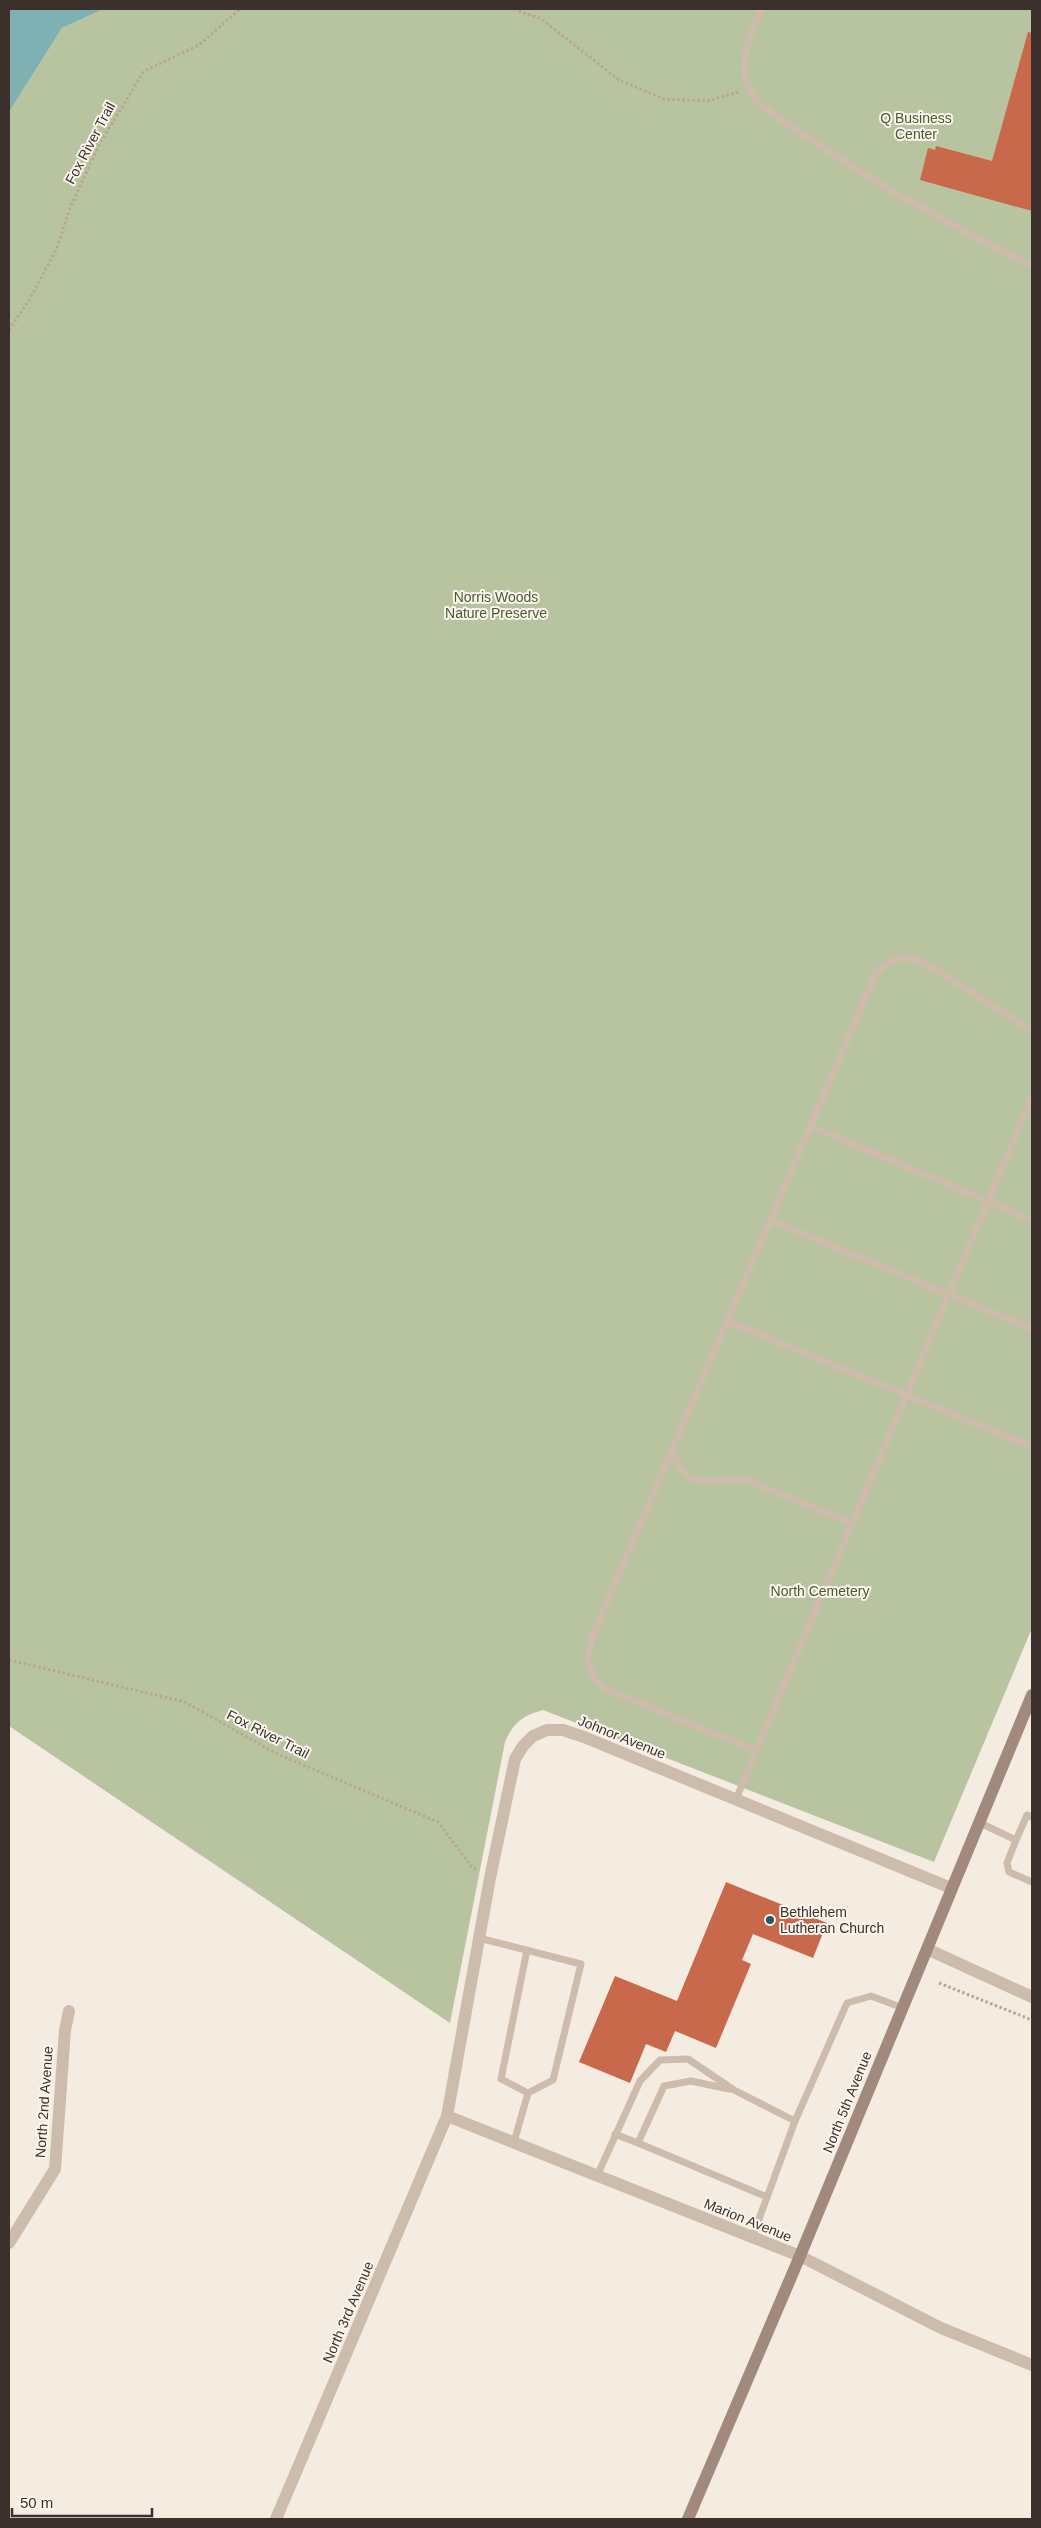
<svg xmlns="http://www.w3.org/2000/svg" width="1041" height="2528" viewBox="0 0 1041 2528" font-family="Helvetica,sans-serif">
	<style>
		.green { fill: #b8c4a0 }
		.water { fill: #7fb0b2 }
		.building { fill: #c8694b }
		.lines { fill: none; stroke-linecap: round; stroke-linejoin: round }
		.path { stroke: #b9a596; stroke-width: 3; stroke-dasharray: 2.5 2.5; stroke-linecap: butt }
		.service { stroke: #cdbbac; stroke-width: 7 }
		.minor { stroke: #cdbbac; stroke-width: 12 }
		.secondary { stroke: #a18a7d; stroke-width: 12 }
		.poi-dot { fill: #1f5a5e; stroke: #fbf5ee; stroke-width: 2 }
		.labels { text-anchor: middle; stroke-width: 4; stroke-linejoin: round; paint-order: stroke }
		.park-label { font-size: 14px; fill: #4a5a2e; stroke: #fbf5ee }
		.street-label { font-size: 14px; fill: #3b302b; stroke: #fbf5ee }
		.poi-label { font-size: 14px; fill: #3b302b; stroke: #fbf5ee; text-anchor: start }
	</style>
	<rect width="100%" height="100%" fill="#f4ebe1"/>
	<path class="green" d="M104 9H1032V1628L934 1862 543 1710C522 1716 514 1722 505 1742L450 2023 9 1726V112L62 28Z"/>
	<path class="water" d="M9 9H104L62 28 9 112Z"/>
	<path class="building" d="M1028 32 1032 33V211L920 180 928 148 935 150 936 146 992 161Z
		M726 1882 827 1923 813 1958 753 1934 742 1960 751 1964 716 2048 675 2031 666 2052 646 2044 630 2083 579 2062 615 1976 677 2001Z"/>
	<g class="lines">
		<path class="path" d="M514 9 541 19 619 80 664 99 708 101 739 92
			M9 330 31 297 57 248 70 208 99 145 144 71 199 45 240 9
			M9 1660 185 1702 275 1753 438 1822 471 1866 477 1870
			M939 1983 1032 2020"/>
		<path class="service" d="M763 9C750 32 738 63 749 89 758 108 784 121 801 133 875 184 951 226 1032 265
			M810 1126 1032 1220
			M770 1220 1032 1329
			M727 1321 1032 1447
			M672 1450 681 1469 689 1477 701 1481 746 1480 852 1523
			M756 1751 606 1689C586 1674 585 1658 593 1635L876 973C889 960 901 955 919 960L1032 1030
			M736 1799 1032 1097
			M978 1822 1016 1840 1007 1863 1009 1872 1032 1882
			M1016 1840 1027 1815 1032 1817
			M479 1938 581 1964 553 2080 528 2093 514 2142
			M527 1950 501 2079 528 2093
			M615 2134 638 2143 664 2086 691 2081 729 2089
			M638 2143 767 2197
			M597 2176 640 2081 660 2060 688 2059 734 2090 795 2121
			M752 2238 795 2121 847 2003 871 1996 903 2008"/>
		<path class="minor" d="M927 1949 1032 1997
			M447 2116 800 2256 941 2328 1032 2365
			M9 2243 55 2169 65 2030 69 2011
			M276 2519 447 2116 490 1878 515 1759 523 1746 533 1736 547 1730H563L584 1737 951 1888"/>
		<path class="secondary" d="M688 2519 800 2256 1032 1695"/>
	</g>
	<circle class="poi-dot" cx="770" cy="1920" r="5"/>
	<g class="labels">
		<g class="park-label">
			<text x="916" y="123">Q Business<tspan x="916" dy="16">Center</tspan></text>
			<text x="496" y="602">Norris Woods<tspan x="496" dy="16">Nature Preserve</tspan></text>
			<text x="820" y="1596">North Cemetery</text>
		</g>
		<g class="street-label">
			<text transform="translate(90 143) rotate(-62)" y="5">Fox River Trail</text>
			<text transform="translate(268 1734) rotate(27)" y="5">Fox River Trail</text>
			<text transform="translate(622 1737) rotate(22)" y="5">Johnor Avenue</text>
			<text transform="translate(44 2102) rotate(-86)" y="5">North 2nd Avenue</text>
			<text transform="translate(847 2102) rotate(-68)" y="5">North 5th Avenue</text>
			<text transform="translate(748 2220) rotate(22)" y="5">Marion Avenue</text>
			<text transform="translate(348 2312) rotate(-67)" y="5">North 3rd Avenue</text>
		</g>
		<g class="poi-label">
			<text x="780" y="1917">Bethlehem<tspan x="780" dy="16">Lutheran Church</tspan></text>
		</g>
	</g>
	<rect width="1041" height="2528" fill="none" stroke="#3b302b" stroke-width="20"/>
	<path d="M12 2508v8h140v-8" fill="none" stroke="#3b302b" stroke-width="2.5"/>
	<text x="20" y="2508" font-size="15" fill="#3b302b" stroke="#fbf5ee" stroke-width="4" paint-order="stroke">50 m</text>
</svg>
